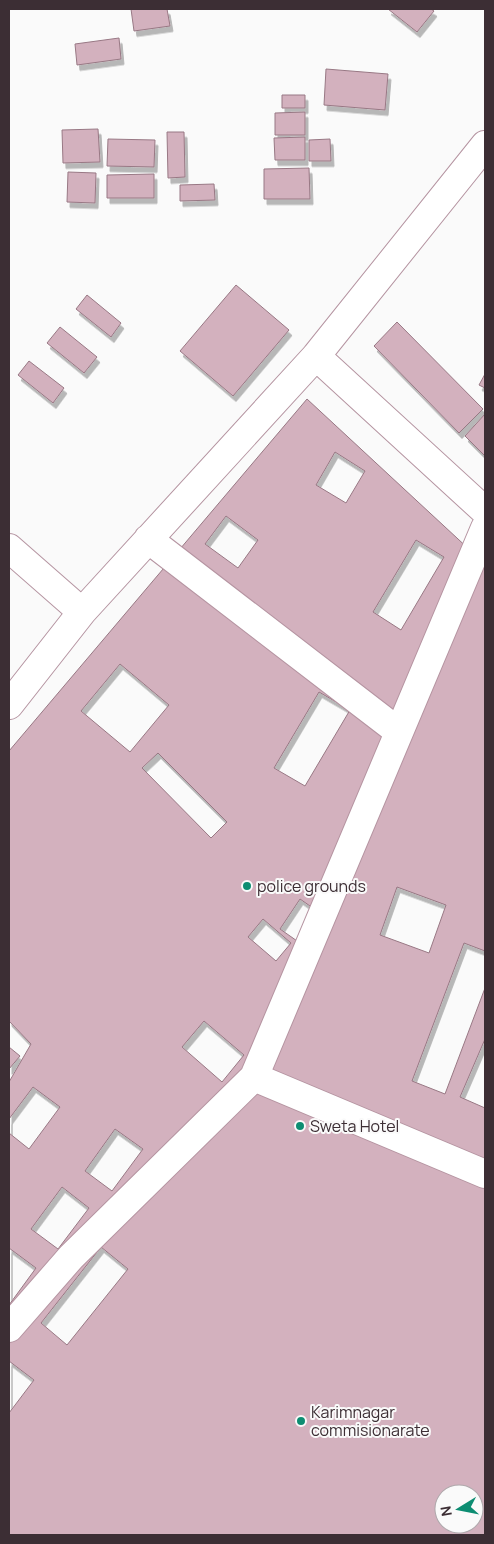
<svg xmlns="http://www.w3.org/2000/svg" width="494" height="1544" viewBox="0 0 494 1544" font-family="Manrope,sans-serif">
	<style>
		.building { fill: #d3b1be; stroke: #987884; fill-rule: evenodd; filter: url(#shadow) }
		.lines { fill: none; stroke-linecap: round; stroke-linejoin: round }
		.minor-casing { stroke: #b594a1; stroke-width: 30 }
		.minor { stroke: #fff; stroke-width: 28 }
		.poi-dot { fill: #0d8d72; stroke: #fafafa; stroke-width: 2 }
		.labels { text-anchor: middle; stroke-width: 4; stroke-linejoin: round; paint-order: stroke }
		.poi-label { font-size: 16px; fill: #3c2e34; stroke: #fafafa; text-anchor: start }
	</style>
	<defs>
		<filter id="shadow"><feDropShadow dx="3" dy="5.5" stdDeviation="0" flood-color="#0004"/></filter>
	</defs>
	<rect width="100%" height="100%" fill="#fafafa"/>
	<path class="building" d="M131 9H167L170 26 134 31Z
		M388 9H431L434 11 417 32Z
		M119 38 121 59 77 65 75 44Z
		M326 69 388 74 385 110 324 105Z
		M282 95H305V108H282Z
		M305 112V135H275V113Z
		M98 129 100 162 63 163 62 130Z
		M167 132H184L185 177 168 178Z
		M305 137V160H275L274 138Z
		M108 139 155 140 154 167 107 166Z
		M330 139 331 161H309V140Z
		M309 168 310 199H264V169Z
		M68 172 96 173 95 203 67 202Z
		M154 174V198H107V175Z
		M214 184 215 200 180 201V185Z
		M236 285 289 330 233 396 180 351Z
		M87 295 121 323 111 337 76 309Z
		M397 322 483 409 459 433 374 346Z
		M60 327 97 357 84 373 47 343Z
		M29 361 64 388 53 403 18 375Z
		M485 374V388L479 385Z
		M307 399 485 564V1535H9V1082L31 1044 9 1021V751ZM444 1494H474V1524H444Z
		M485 414V456L465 436Z
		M335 452 365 471 346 503 316 485Z
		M226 516 258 540 238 568 205 544Z
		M416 540 444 557 401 630 373 612Z
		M120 664 169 705 130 752 81 711Z
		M319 692 350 710 305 786 274 768Z
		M158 753 227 822 211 838 142 768Z
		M397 887 446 905 429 953 380 935Z
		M300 899 320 913 300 943 280 929Z
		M263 919 291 943 276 961 248 937Z
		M464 943 485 951V988L445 1094 412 1081Z
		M204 1021 244 1055 222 1082 182 1047Z
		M485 1039V1108L460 1097Z
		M9 1047 20 1056 9 1069Z
		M33 1087 60 1107 29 1149 9 1133V1119Z
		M115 1129 143 1149 112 1191 85 1171Z
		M62 1187 89 1208 58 1249 31 1229Z
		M101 1247 128 1269 67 1345 41 1323Z
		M9 1248 36 1268 9 1305Z
		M9 1361 34 1380 9 1413Z"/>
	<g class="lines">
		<defs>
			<path id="minor" d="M316 356 485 511
				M148 539 399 732
				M9 548 82 612 316 356 485 145
				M9 705 82 612
				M254 1077 485 1174
				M9 1328 71 1257 254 1077 485 528"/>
		</defs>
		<use href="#minor" class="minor-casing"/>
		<use href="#minor" class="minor"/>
	</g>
	<g class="poi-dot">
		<circle cx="247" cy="886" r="5"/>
		<circle cx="300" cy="1126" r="5"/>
		<circle cx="301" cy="1421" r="5"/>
	</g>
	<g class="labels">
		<g class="poi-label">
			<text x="257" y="892">police grounds</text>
			<text x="310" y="1132">Sweta Hotel</text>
			<text x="311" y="1418">Karimnagar<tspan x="311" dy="18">commisionarate</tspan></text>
		</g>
	</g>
	<rect width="494" height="1544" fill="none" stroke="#3c2e34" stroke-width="20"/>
	<g transform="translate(459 1509) rotate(260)"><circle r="24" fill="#fafafa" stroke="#aea8ab"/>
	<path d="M0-4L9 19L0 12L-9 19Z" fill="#0d8d72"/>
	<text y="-8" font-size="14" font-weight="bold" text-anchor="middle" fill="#3c2e34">N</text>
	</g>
</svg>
